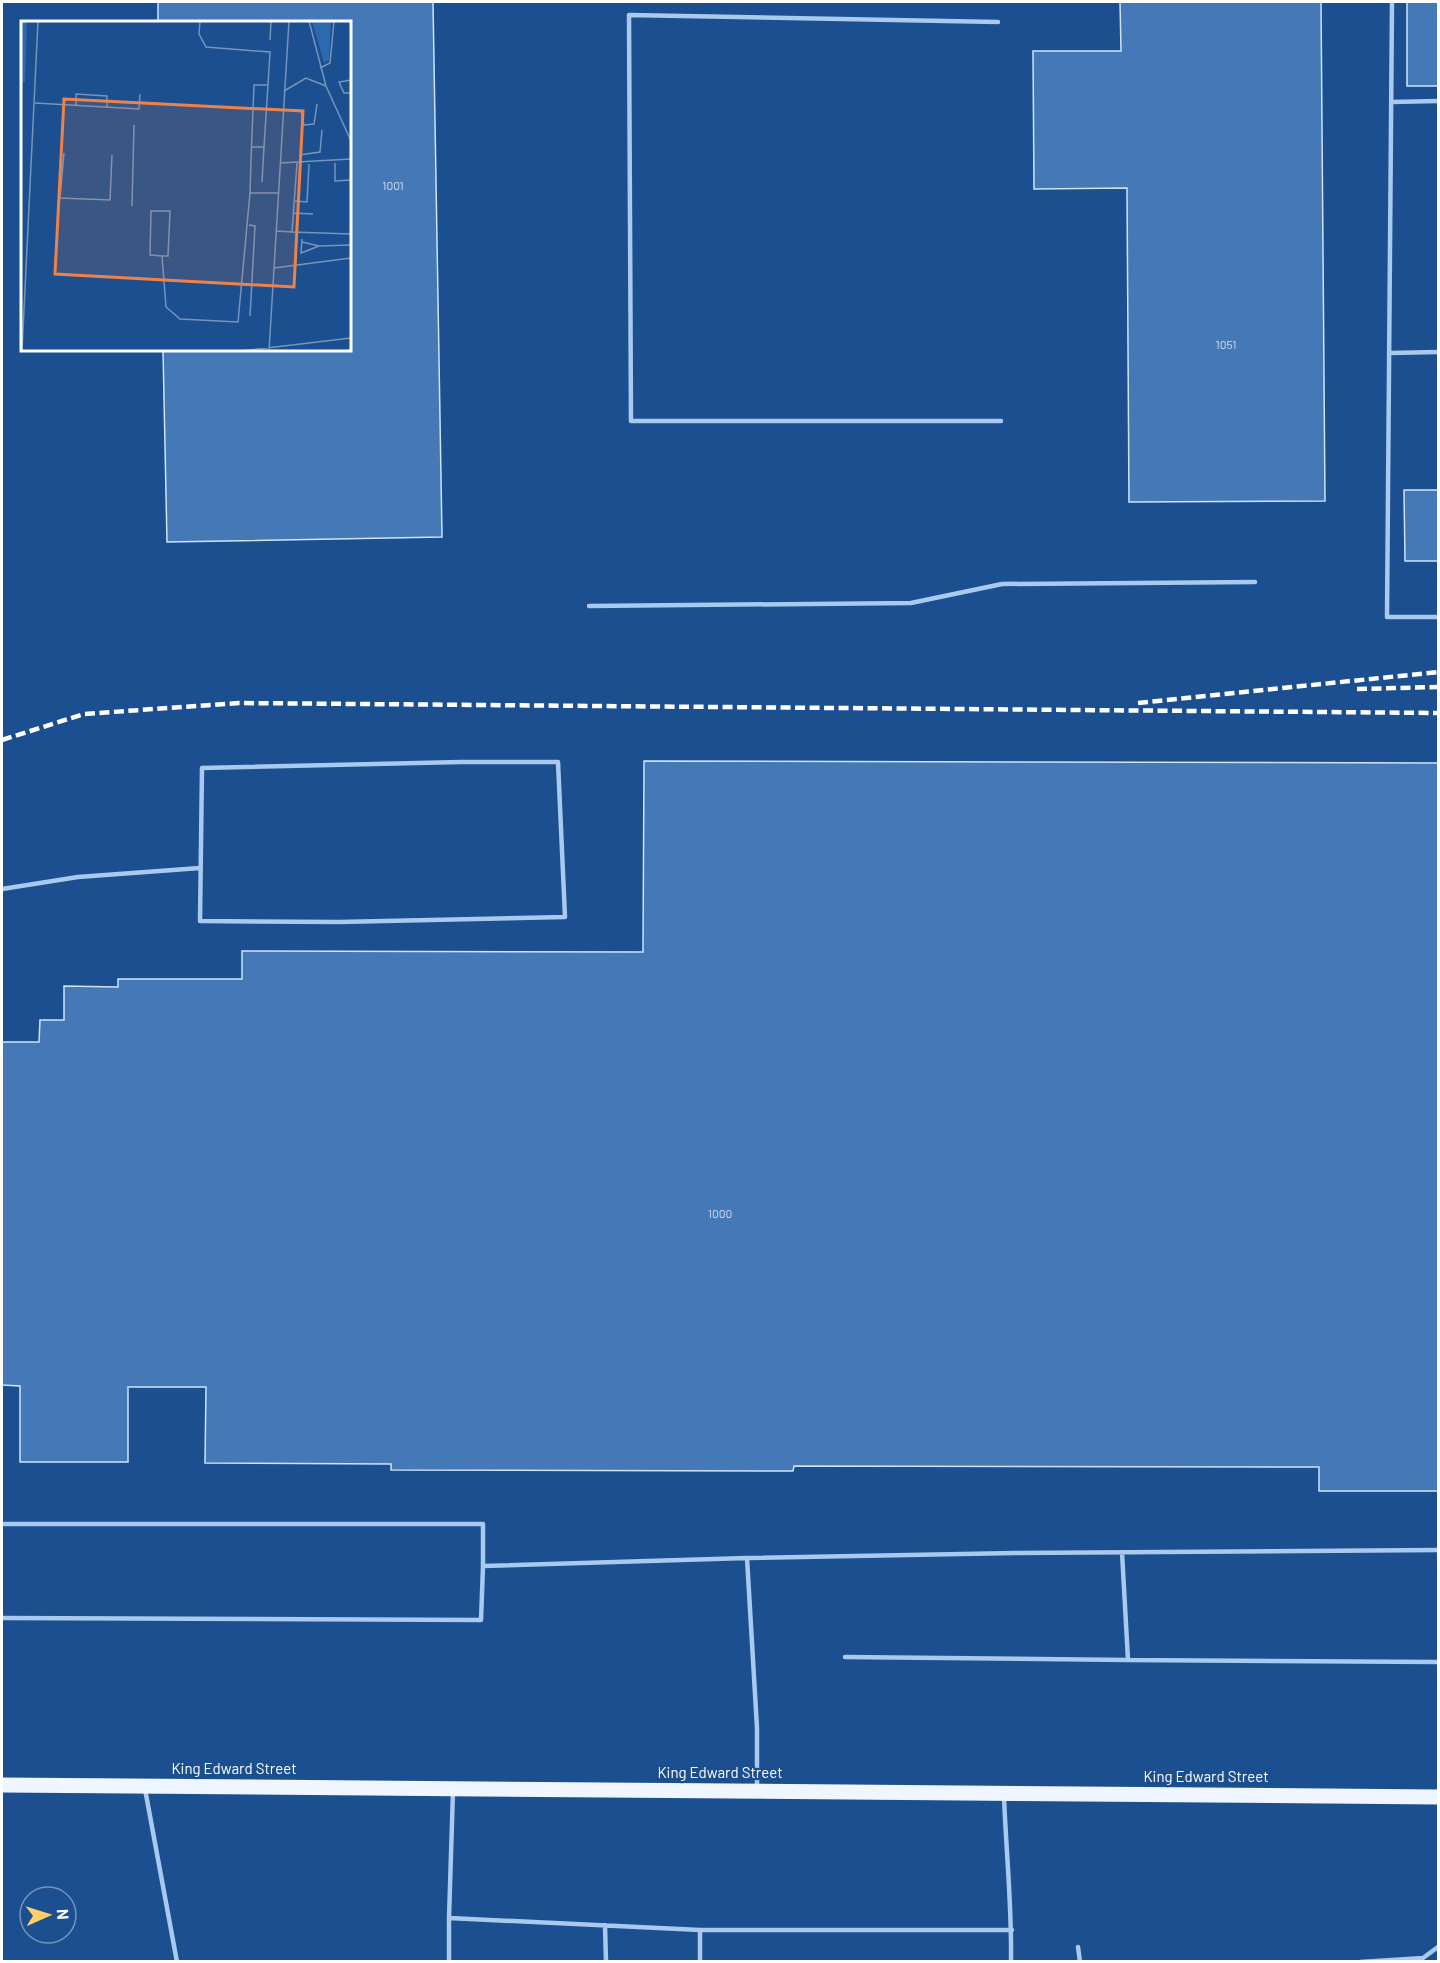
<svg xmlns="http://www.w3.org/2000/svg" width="1440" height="1963" viewBox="0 0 1440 1963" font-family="Barlow,sans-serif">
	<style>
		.building { fill: #4478b7; stroke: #cfe3fa; stroke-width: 1.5 }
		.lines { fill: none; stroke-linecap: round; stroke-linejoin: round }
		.lane { stroke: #a9c9ee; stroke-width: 4.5 }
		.primary { stroke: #f0f6ff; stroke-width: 15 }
		.rail { stroke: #fff; stroke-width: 4.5; stroke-dasharray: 10 4.5; stroke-linecap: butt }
		.labels { text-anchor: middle; stroke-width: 4.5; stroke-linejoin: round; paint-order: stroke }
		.number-label { font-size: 12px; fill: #d0dded }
		.street-label { font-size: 15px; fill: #fff; stroke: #1b4f8f }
		.inset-road { fill: none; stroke: #7695bc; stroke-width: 1.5 }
		.view { fill: #ee8249; fill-opacity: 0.15; stroke: #ee8249; stroke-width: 3 }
		.inset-edge { fill: none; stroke: #fff; stroke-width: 3 }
	</style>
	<rect width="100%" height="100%" fill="#1b4f8f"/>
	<path class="building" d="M158 2H433L442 537 167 542 163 350H350V22H158Z
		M1120 2H1321L1325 501 1129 502 1127 188 1034 189 1033 51H1121Z
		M1407 2H1438V86H1407Z
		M1404 490H1438V561H1405Z
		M644 761 1438 763V1491H1319V1467L794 1466 793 1471 391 1470V1464L205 1463 206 1387H128V1462H20V1386L2 1385V1042H39L40 1020H64V986L118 987V979H242V951L643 952Z"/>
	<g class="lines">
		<path class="lane" d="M1392 2 1387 617H1438
			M998 22 629 15 631 421H1001
			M1391 102 1438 101
			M1389 353 1438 352
			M589 606 911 603 1002 584 1255 582
			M461 762H558L565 917 339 922 200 921 202 768Z
			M2 889 78 877 200 868
			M2 1524H483V1566L747 1558 757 1728V1789
			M1122 1552 1128 1660 1438 1662
			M747 1558 1015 1553 1438 1550
			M2 1618 481 1620 483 1566
			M845 1657 1128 1660
			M145 1789 177 1962
			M453 1791 449 1918 700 1930H1012
			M1004 1796C1006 1851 1012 1906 1011 1962
			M449 1918V1962
			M605 1925 606 1962
			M1078 1947 1080 1962
			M700 1962V1930
			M1360 1962 1423 1958 1438 1947"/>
		<path class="primary" d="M2 1785 1438 1797"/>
		<path class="rail" d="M1357 689 1438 687
			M1138 703 1438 672
			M2 740 84 714 239 703 1438 713"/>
	</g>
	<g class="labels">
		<g class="number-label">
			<text x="393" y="190">1001</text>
			<text x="1226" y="349">1051</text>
			<text x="720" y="1218">1000</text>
		</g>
		<g class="street-label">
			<text x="234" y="1774">King Edward Street</text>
			<text x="720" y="1778">King Edward Street</text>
			<text x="1206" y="1782">King Edward Street</text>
		</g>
	</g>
	<g transform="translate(21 21)">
		<rect width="330" height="330" fill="#1b4f8f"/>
		<path d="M0 0H6L4 61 0 62ZM291 0H310L308 39 303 42Z" fill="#2e69ad"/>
		<path class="inset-road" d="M179 0 178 13 185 26 249 31 247 64M288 0 305 65 330 120M249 19 250 0M299 47 309 42 313 0M330 59 318 61 323 72H330M263 70 285 57 305 65M14 82 118 88 119 73M55 84V73L86 75V86M280 90 283 104 293 103 296 83M43 132 39 177 89 179 91 134M278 134 299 131 301 109M259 142 330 138M314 142V160L330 159M241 161 243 126M229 172 230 139 233 64H247L243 126H230M274 180 286 181 288 143M111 185 113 104M272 192 292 193M228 204 234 205 229 295M255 210 271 211 276 142M271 211 330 213M281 218 280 232 298 225M281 221 298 225 330 224M141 235 129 234 130 190H149L147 235H141L145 286 159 298 217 301 229 172H257M253 247 330 237M1 330 17 0M220 330 330 317M248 330 268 0"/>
		<path class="view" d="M43 78 282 90 273 266 34 253Z"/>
		<rect width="330" height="330" class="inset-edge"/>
	</g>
	<rect width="1440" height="1963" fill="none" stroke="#ffffff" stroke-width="6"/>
	<g transform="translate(48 1915) rotate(87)"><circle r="28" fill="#1b4f8f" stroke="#7695bc" stroke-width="1.5"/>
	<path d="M0-4.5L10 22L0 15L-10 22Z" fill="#ffd166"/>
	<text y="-9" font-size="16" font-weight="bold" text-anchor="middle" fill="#ffffff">N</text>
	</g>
</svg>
